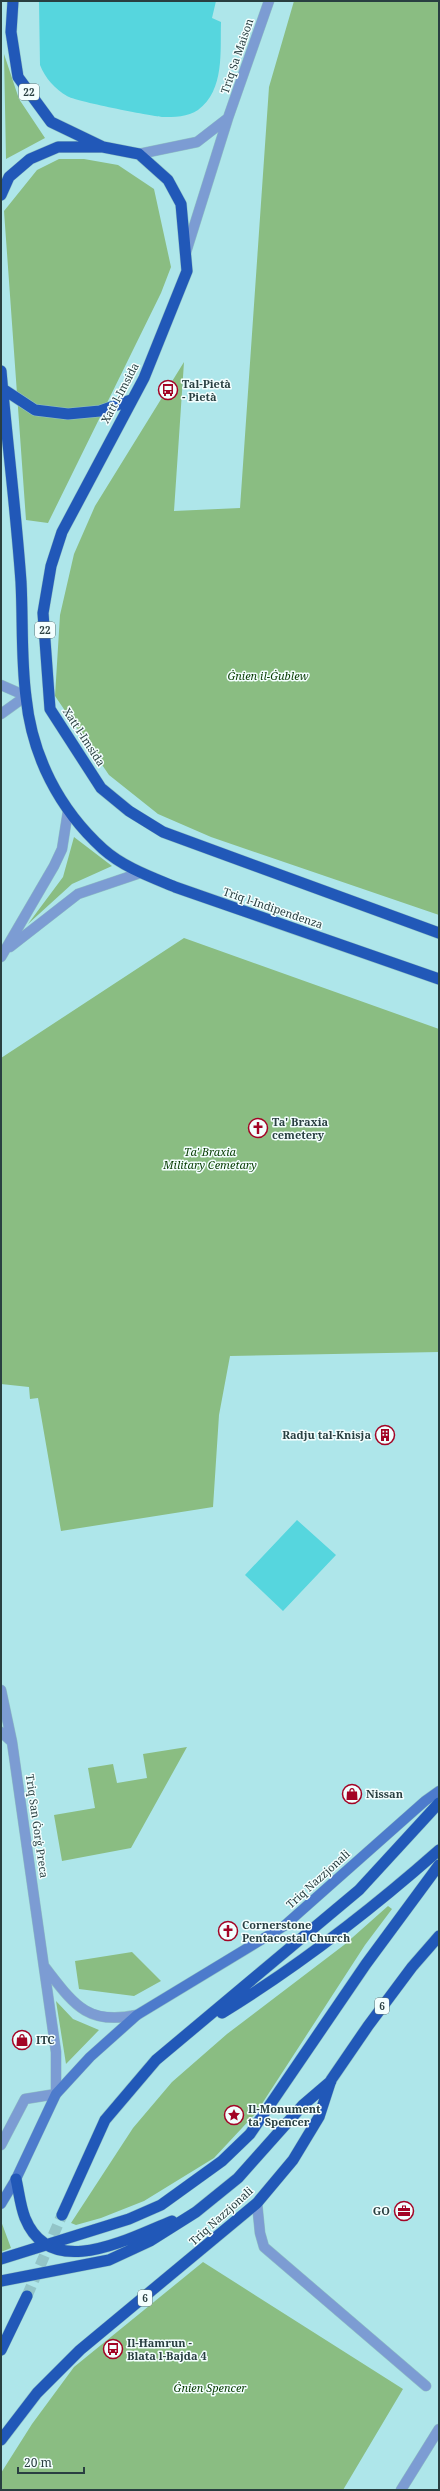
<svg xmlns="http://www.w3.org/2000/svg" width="440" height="2491" viewBox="0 0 440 2491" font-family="'Noto Serif',serif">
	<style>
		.green { fill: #8abd82 }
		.water { fill: #56d6de }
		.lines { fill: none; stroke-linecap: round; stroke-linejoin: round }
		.trunk-tunnel { stroke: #93c5c8; stroke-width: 11; stroke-dasharray: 11 5.5; stroke-linecap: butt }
		.minor-casing { stroke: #91c1c5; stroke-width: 11 }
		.tertiary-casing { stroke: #91c1c5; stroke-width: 11 }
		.secondary-casing { stroke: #91c1c5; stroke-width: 11 }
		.trunk-casing { stroke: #91c1c5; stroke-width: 12 }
		.minor { stroke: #7c9cd3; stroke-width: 10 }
		.tertiary { stroke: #7c9cd3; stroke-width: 10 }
		.secondary { stroke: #4d7bcc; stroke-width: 10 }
		.trunk { stroke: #2158b8; stroke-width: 11 }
		.labels { text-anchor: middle; stroke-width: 3; stroke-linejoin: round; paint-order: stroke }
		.shield { fill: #f3fefe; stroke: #66787a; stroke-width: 1 }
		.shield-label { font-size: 10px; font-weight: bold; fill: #293f41 }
		.street-label { font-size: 11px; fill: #293f41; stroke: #f3fefe }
		.poi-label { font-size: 11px; font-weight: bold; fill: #293f41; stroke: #f3fefe; text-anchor: start }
		.park-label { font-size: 11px; font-style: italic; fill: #063b00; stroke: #f3fefe }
	</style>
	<rect width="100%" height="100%" fill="#aee6ea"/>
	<path class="green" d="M294 1H439V915L211 837 158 814 109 775 55 696 60 615 74 554 95 506 184 362 174 511 240 508 269 87Z
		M4 54 19 99 45 138 6 159Z
		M59 159H84L118 165 154 189 171 267 161 293 48 523 26 520 4 211 37 170Z
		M74 837 112 866 72 884 28 924 63 877Z
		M184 938 439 1029V1352L230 1356 219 1415 213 1507 61 1531 38 1398 30 1399 29 1387 1 1384V1058Z
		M187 1747 131 1848 62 1861 54 1815 95 1808 88 1768 113 1764 117 1783 147 1778 143 1754Z
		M388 1906 392 1909 365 1945 256 2113 214 2158 144 2201 101 2218 76 2225 71 2223 133 2128 172 2082 227 2034 344 1945Z
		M132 1952 161 1981 134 1996 79 1989 75 1961Z
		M56 2001 73 2019 99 2030 66 2064Z
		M1 2221 11 2248 1 2252Z
		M203 2262 403 2389 343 2490H1V2473L32 2424 74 2367Z"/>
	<path class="water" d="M39 1H216L212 18 221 22C220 51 225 90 198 110 188 117 174 117 162 117 151 116 74 101 67 96 55 89 45 78 40 65Z
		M297 1520 336 1555 283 1611 245 1575Z"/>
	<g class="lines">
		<path class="trunk-tunnel" d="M27 2296 62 2215"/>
		<defs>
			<path id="minor" d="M1 685 26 696 1 714
				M1 2145 25 2099 56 2094
				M257 2203 260 2233 264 2247 426 2386"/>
			<path id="tertiary" d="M139 154 197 142 228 118
				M186 252 228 118 269 1
				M10 947 78 894 140 873
				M1 957 54 866 62 849 68 811
				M1 1690 12 1742 56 2052V2094
				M1 1732 12 1742
				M44 1966C73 2003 86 2026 137 2015
				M401 2490 439 2429"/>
			<path id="secondary" d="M1 2204 16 2179 56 2094 90 2057 137 2015 284 1926 425 1801 439 1791"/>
			<path id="trunk" d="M13 1 11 32 18 77 51 122 103 147 139 154 168 180 181 204 187 271 144 378 62 532 51 566 43 613 50 709 101 788 129 811 163 832 439 933
				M1 195 9 177 30 159 58 147H100
				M1 371C7 441 16 511 21 582 23 620 21 659 26 697 32 756 59 809 103 849 123 867 151 877 175 887L439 979
				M3 389 35 410 68 414 100 411 131 400
				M222 2013C300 1965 371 1910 439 1850
				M16 2179C19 2192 20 2205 25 2218 51 2282 129 2238 172 2221
				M62 2215 105 2120 156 2060 359 1890 439 1803
				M1 2259 129 2219 161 2205 222 2161 250 2134 366 1964 439 1865
				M1 2281 109 2260 150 2241 196 2212 238 2178 303 2105 331 2081
				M1 2350 27 2296
				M1 2440 37 2393 80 2350 257 2203 293 2160 319 2117 331 2080 368 2026 412 1967 439 1936"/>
		</defs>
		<use href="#minor" class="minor-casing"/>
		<use href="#tertiary" class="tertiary-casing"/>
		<use href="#secondary" class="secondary-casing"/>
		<use href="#trunk" class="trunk-casing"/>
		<use href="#minor" class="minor"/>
		<use href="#tertiary" class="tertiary"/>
		<use href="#secondary" class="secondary"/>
		<use href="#trunk" class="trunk"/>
	</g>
	<defs>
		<symbol id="bus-ring" viewBox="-11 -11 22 22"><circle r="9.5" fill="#f3fefe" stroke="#a30425" stroke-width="1.5"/><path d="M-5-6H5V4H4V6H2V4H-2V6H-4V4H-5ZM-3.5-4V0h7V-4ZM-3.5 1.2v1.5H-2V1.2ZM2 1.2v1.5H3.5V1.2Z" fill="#a30425"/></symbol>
		<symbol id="church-ring" viewBox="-11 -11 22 22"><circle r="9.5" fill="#f3fefe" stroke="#a30425" stroke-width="1.5"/><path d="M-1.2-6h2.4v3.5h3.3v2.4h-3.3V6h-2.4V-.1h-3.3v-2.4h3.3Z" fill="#a30425"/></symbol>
		<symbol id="building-ring" viewBox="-11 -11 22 22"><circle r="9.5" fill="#f3fefe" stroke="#a30425" stroke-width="1.5"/><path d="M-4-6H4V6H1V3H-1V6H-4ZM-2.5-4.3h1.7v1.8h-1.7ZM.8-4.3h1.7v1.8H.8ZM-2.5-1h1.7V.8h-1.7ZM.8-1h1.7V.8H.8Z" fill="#a30425"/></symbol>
		<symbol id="shop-ring" viewBox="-11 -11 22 22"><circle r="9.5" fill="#f3fefe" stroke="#a30425" stroke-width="1.5"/><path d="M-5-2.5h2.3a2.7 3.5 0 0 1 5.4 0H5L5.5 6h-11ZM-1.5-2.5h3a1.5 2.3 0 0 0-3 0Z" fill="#a30425"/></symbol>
		<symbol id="sight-ring" viewBox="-11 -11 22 22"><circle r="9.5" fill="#f3fefe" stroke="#a30425" stroke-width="1.5"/><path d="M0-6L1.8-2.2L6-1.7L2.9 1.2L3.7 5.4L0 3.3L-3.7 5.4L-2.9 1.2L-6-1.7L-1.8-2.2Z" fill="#a30425"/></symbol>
		<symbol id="office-ring" viewBox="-11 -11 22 22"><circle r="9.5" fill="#f3fefe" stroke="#a30425" stroke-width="1.5"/><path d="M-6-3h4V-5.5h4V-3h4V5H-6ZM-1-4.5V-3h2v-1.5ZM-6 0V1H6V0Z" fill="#a30425"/></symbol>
	</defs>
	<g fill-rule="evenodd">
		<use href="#bus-ring" x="157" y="379" width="22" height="22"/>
		<use href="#church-ring" x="247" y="1117" width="22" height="22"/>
		<use href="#building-ring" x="374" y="1424" width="22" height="22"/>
		<use href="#shop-ring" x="341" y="1783" width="22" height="22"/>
		<use href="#church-ring" x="217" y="1920" width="22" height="22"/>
		<use href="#shop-ring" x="11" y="2029" width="22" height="22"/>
		<use href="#sight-ring" x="223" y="2104" width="22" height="22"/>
		<use href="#office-ring" x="393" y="2200" width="22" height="22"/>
		<use href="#bus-ring" x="102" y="2338" width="22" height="22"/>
	</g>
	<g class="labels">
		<g class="shield">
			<rect x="19" y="84" width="20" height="16" rx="3"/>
			<rect x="35" y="622" width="20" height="16" rx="3"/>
			<rect x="375" y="1998" width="14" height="16" rx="3"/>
			<rect x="138" y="2290" width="14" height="16" rx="3"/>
		</g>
		<g class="shield-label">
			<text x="29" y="96">22</text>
			<text x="45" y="634">22</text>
			<text x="382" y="2010">6</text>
			<text x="145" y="2302">6</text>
		</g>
		<g class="street-label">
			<text transform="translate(237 56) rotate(-71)" y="4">Triq Sa Maison</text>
			<text transform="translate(120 393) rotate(-62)" y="4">Xatt l-Imsida</text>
			<text transform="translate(84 737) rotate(57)" y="4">Xatt l-Imsida</text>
			<text transform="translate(273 908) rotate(19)" y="4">Triq l-Indipendenza</text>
			<text transform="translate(37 1826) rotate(82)" y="4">Triq San Ġorġ Preca</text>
			<text transform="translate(318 1879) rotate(-42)" y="4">Triq Nazzjonali</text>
			<text transform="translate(221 2216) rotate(-42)" y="4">Triq Nazzjonali</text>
		</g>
		<g class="poi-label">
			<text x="182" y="388">Tal-Pietà<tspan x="182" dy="13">- Pietà</tspan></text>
			<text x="272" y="1126">Ta' Braxia<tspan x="272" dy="13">cemetery</tspan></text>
			<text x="371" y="1439" text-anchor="end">Radju tal-Knisja</text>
			<text x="366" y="1798">Nissan</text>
			<text x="242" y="1929">Cornerstone<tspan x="242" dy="13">Pentacostal Church</tspan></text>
			<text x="36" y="2044">ITC</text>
			<text x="248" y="2113">Il-Monument<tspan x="248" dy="13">ta' Spencer</tspan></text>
			<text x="390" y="2215" text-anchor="end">GO</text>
			<text x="127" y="2347">Il-Ħamrun -<tspan x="127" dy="13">Blata l-Bajda 4</tspan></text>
		</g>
		<g class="park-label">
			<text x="268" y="680">Ġnien il-Ġublew</text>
			<text x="210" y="1156">Ta' Braxia<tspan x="210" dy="13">Military Cemetary</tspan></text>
			<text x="210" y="2392">Ġnien Spencer</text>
		</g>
	</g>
	<rect width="440" height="2491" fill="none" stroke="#293f41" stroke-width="4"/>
	<path d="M18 2467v6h66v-6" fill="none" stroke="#293f41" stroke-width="2"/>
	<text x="24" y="2467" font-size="12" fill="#293f41" stroke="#f3fefe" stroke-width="3" paint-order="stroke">20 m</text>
</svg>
